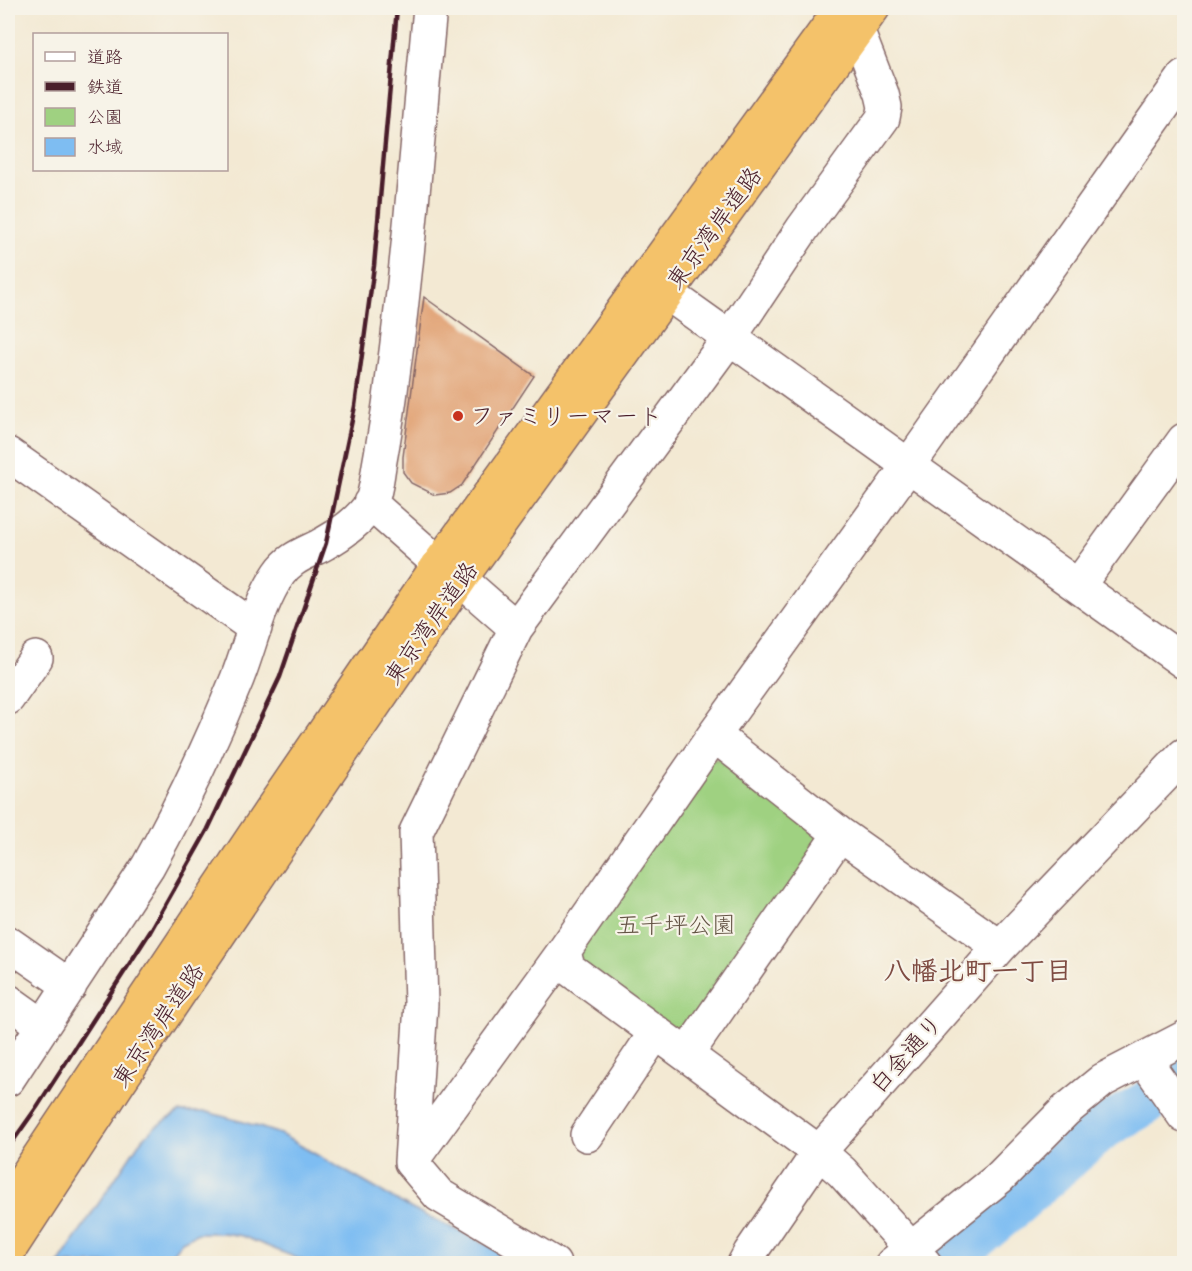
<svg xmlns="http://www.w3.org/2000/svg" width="1192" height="1271" viewBox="0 0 1192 1271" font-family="'Indie Flower','Klee One',sans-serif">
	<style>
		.green { fill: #9fd181; stroke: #747856; stroke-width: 1.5 }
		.water { fill: #7ebdf2; stroke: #646e8e; stroke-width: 1.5 }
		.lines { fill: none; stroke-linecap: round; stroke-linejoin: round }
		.river { stroke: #7ebdf2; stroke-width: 44 }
		.building { fill: #e09e6e }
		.minor-casing { stroke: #856666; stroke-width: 36 }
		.highway-casing { stroke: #856666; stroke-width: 36 }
		.minor { stroke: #fff; stroke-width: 33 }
		.highway { stroke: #f4c26a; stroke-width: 33 }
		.rail { stroke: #4a1f2b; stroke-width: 4.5 }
		.poi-dot { fill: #c8321e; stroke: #f7f3e8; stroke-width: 2 }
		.labels { text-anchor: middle; stroke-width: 4.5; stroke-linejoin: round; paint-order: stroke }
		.street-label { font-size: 24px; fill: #4a1f2b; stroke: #f7f3e8 }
		.poi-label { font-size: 24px; fill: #4a1f2b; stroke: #f7f3e8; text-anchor: start }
		.park-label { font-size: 24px; fill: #645445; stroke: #f7f3e8 }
		.quarter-label { font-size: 27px; font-weight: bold; fill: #7e4b42; stroke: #f7f3e8 }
	</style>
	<rect width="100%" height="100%" fill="#f7f3e8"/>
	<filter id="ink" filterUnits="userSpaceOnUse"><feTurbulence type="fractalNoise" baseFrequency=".0167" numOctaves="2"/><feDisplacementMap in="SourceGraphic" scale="12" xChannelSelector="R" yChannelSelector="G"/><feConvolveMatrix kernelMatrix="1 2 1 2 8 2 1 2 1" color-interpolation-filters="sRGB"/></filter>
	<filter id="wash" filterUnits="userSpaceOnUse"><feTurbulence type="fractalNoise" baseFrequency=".008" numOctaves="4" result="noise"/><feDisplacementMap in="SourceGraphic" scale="24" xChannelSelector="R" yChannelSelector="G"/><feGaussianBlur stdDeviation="1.35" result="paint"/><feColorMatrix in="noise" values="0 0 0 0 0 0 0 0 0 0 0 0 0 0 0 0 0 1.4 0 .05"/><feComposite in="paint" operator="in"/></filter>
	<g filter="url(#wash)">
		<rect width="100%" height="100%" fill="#f3e9d3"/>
		<path class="green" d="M724 758 816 827 821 844 690 1032 675 1034 578 964 572 945 704 761Z"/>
		<path class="water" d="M179 1112H207L247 1123 280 1134 412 1209 466 1234 524 1263H309L242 1236 223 1233H198L182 1241 164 1263 58 1264 139 1143 155 1127Z"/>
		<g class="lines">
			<path class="river" d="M945 1264 1015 1205 1101 1129 1148 1102 1184 1073"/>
		</g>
		<g id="blocks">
			<path class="building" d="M424 297 534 376 462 485 450 493 435 495 411 483 403 472V457Z"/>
		</g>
	</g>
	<g filter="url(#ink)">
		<use href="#blocks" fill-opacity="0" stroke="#856666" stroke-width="1.5"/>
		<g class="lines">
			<defs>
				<path id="minor" d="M667 293 1184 662
					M8 454 255 628
					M370 503 439 564
					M460 579 516 628
					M1078 586 1184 440
					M8 698 36 658
					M714 735 840 834 1000 947
					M8 943 70 986
					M8 1001 43 1026
					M687 1054 840 834
					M1144 1059 1184 1116
					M8 1079 148 866C182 805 211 743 237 679 251 644 258 605 279 574 291 556 308 553 325 543 340 535 363 518 371 503 376 492 377 478 379 466 384 438 389 410 392 382 409 258 418 132 430 8
					M587 1135 656 1032
					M411 1162 564 951
					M554 1264 439 1195 411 1162 421 1004 416 832 516 628 730 337 803 228 883 118 885 107 882 94 857 30
					M744 1264 750 1253 819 1152 1000 947 1184 755
					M892 1264 999 1178 1065 1111 1103 1080 1184 1038
					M925 1264 842 1172 819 1152 568 968 564 951 714 735 909 465 1184 77"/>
				<path id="highway" d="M8 1203 273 807 439 564 842 8
					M8 1252 119 1082 355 733 466 571 873 8"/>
			</defs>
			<use href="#minor" class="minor-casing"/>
			<use href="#highway" class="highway-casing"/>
			<use href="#minor" class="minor"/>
			<use href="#highway" class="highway"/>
			<path class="rail" d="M8 1148 37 1107 150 932 208 829 280 677 326 543 355 406 374 266 397 8"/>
		</g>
	</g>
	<circle class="poi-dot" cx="458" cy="416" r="6"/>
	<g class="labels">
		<g class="street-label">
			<text transform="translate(714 228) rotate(-54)" y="8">東京湾岸道路</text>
			<text transform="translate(431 623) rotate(-55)" y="8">東京湾岸道路</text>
			<text transform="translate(158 1025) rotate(-56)" y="8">東京湾岸道路</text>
			<text transform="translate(906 1054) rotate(-48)" y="8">白金通り</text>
		</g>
		<g class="poi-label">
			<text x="470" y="424">ファミリーマート</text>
		</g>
		<g class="park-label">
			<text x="676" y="933">五千坪公園</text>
		</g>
		<g class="quarter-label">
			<text x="978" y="980">八幡北町一丁目</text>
		</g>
	</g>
	<rect width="1192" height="1271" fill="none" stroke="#f7f3e8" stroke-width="30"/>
	<rect x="33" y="33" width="195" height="138" fill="#f7f3e8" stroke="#b29e9c" stroke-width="1.5"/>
	<rect x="45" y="52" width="30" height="9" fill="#ffffff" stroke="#b29e9c" stroke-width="1.5"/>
	<text x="87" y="63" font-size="18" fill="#4a1f2b">道路</text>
	<rect x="45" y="82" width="30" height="9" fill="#4a1f2b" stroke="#b29e9c" stroke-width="1.5"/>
	<text x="87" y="93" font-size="18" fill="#4a1f2b">鉄道</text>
	<rect x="45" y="108" width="30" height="18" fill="#9fd181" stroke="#b29e9c" stroke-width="1.5"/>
	<text x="87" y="123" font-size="18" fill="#4a1f2b">公園</text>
	<rect x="45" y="138" width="30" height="18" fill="#7ebdf2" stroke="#b29e9c" stroke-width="1.5"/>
	<text x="87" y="153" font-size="18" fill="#4a1f2b">水域</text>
</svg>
